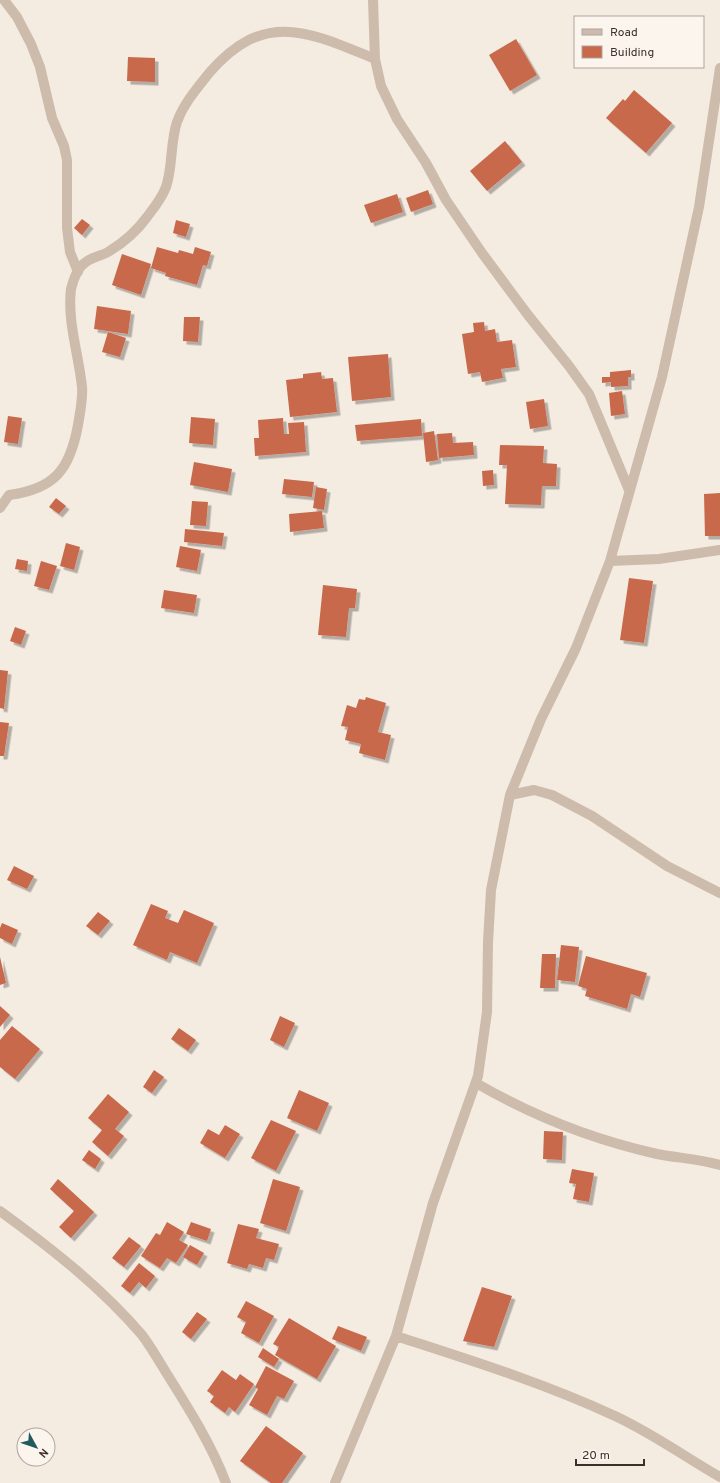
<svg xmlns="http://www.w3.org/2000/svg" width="720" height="1483" viewBox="0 0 720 1483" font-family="Overpass,sans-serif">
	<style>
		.building { fill: #c8694b; filter: url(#shadow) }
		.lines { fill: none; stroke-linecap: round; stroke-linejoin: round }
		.minor { stroke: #cdbbac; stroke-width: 10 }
	</style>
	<defs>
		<filter id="shadow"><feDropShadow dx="3.5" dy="3.5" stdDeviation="0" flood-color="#0004"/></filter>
	</defs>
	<rect width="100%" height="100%" fill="#f4ebe1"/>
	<path class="building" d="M516 39 537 75 510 91 489 55Z
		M128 57 155 58V82L127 81Z
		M634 90 672 123 646 153 606 118 623 99 625 101Z
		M505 141 522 162 487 191 470 171Z
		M428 190 433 204 411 212 406 198Z
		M397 194 403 212 371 223 364 205Z
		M82 219 90 225 82 235 74 228Z
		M176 220 190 224 186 237 173 233Z
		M157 247 178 253 179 250 193 254 195 247 211 252 207 266 203 265 197 285 165 276 166 273 151 268Z
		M122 254 151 264 141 295 112 285Z
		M97 306 131 311 128 334 94 329Z
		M184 317H200L198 342 183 341Z
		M484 322 485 331 495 329 497 342 512 340 516 367 501 369 503 378 482 382 480 372 468 374 462 334 474 332 473 323Z
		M108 332 126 338 120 357 102 352Z
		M388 354 391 397 352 401 348 357Z
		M631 370V377H628V386L611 387V382L602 383V377H610V372Z
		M321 372 322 379 333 378 337 412 290 417 286 380 303 378V374Z
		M622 391 625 414 611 416 609 393Z
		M544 399 548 426 530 429 526 402Z
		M8 416 22 418 18 444 4 442Z
		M191 417 215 419 213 445 189 443Z
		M283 418 284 434H289L288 423 304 422 306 452 255 456 254 438H259L258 420Z
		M421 419 422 436 357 441 355 425Z
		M434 431 438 460 426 462 423 433Z
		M452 433 453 443 473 442 474 455 439 458 437 434Z
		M500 445 544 446 543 463 557 464 556 486H542L541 505 505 504 507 465H499Z
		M194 462 232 469 228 492 190 485Z
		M493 470 494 485 483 486 482 471Z
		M284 479 314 482 312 497 282 494Z
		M316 487 327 489 324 510 313 508Z
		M720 493V536H705L704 494Z
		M56 498 66 506 59 514 49 507Z
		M192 501 208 502 206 526 190 525Z
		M322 511 324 528 290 532 289 514Z
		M185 529 224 533 222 546 184 542Z
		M66 543 80 547 74 570 60 566Z
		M180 546 201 550 197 571 176 567Z
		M17 559 28 561 27 571 15 569Z
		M41 561 57 566 49 590 34 586Z
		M629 578 653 581 644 643 620 640Z
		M323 585 357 589 355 608H349L346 637 318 635Z
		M164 590 197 595 194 613 161 608Z
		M15 627 26 631 21 645 10 641Z
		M0 670 8 671 4 709 0 708Z
		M366 697 386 703 378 732 391 735 385 760 359 753 361 744 345 740 348 727 341 726 347 705 356 708 359 699 365 700Z
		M0 722 9 723 4 756H0Z
		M14 866 34 876 27 889 7 880Z
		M151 904 168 911 165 918 178 923 184 910 214 923 197 963 170 952 167 960 133 945Z
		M98 912 110 921 98 935 86 926Z
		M2 923 18 930 12 944 0 938V928Z
		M561 945 579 947 575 982 557 980Z
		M542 954H556L555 988H540Z
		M586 956 647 973 640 997 631 994 627 1009 585 996 587 989 578 986Z
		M0 957 6 983 0 985Z
		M0 1006 10 1015 0 1027Z
		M280 1016 295 1023 284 1047 270 1040Z
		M12 1026 40 1049 15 1079 0 1067V1040Z
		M179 1028 196 1040 188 1051 171 1039Z
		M154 1070 164 1077 152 1093 143 1087Z
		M299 1090 329 1103 317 1131 287 1118Z
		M108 1094 129 1112 115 1129 124 1136 108 1156 92 1142 102 1130 88 1118Z
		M271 1120 296 1131 276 1171 251 1158Z
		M225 1125 240 1134 225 1158 200 1143 208 1129 219 1135Z
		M544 1131 563 1132 562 1160 543 1159Z
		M89 1150 101 1159 95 1169 82 1160Z
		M572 1169 594 1173 589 1202 573 1199 576 1184 569 1183Z
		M58 1179 94 1212 71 1238 59 1227 74 1211 50 1189Z
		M273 1179 300 1187 286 1231 260 1223Z
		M167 1222 184 1232 179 1240 188 1245 176 1263 167 1258 160 1268 141 1256 156 1233 160 1235Z
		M191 1222 211 1229 207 1241 186 1234Z
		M238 1224 259 1229 256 1238 279 1244 274 1260 266 1258 263 1268 249 1264 247 1269 227 1263Z
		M129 1237 141 1246 124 1267 112 1258Z
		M190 1245 204 1253 197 1265 183 1257Z
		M139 1263 155 1276 146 1288 139 1282 130 1293 121 1286Z
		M482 1287 512 1296 494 1347 463 1341Z
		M246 1301 274 1316 259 1343 241 1333 246 1322 237 1317Z
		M197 1312 207 1319 191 1339 182 1332Z
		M289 1318 336 1346 317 1379 275 1355 279 1347 273 1344Z
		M338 1326 367 1337 361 1351 332 1339Z
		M263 1348 279 1359 274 1367 258 1357Z
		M266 1366 294 1381 284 1399 277 1396 267 1415 249 1405 258 1389 255 1387Z
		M222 1370 236 1380 240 1374 254 1384 235 1412 229 1407 225 1413 210 1402 214 1396 207 1391Z
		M266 1426 303 1453 282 1483H271L240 1461Z"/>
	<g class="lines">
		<path class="minor" d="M4 0 17 17 31 44 40 67 52 118 64 146 67 160V228L70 252 78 272
			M373 0 375 59 381 86 397 119 426 163 446 200 482 253 528 315 569 366 589 394 629 490
			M0 508 9 495C55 489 70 469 78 425 80 413 83 399 82 387 79 356 67 321 71 289 73 281 78 267 86 262 92 257 101 256 108 252 123 243 137 231 147 217 154 208 162 198 166 187 173 166 170 143 177 122 184 103 198 87 210 72 265 9 309 32 375 59
			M610 561 659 559 720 550
			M510 795 534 790 552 795 592 816 667 866 720 893
			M476 1083C531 1115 594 1140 657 1154 678 1158 699 1159 720 1165
			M0 1211C51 1248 101 1287 142 1335 151 1347 159 1361 167 1374 189 1409 211 1444 226 1483
			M396 1336C470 1360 544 1383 615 1416 652 1433 685 1457 720 1477
			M335 1483 396 1336 433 1203 478 1076 487 1012 488 942 491 890 510 795 541 719 576 648 610 561 617 536 662 377 699 207 720 68"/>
	</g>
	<rect x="574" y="16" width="130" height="52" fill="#fbf5ee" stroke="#aea6a0"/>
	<rect x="582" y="29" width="20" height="6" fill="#cdbbac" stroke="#aea6a0"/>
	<text x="610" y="36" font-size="12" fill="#3b302b">Road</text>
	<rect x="582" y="46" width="20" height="12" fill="#c8694b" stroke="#aea6a0"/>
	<text x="610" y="56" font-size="12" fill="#3b302b">Building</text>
	<g transform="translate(36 1447) rotate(130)"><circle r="19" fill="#fbf5ee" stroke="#aea6a0"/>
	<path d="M0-3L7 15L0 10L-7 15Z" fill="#1f5a5e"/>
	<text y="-6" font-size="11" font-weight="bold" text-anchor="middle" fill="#3b302b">N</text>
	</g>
	<path d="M576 1459v6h68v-6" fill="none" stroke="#3b302b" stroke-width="2"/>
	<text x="582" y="1459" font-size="12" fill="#3b302b" stroke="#fbf5ee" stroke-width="3" paint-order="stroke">20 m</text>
</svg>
